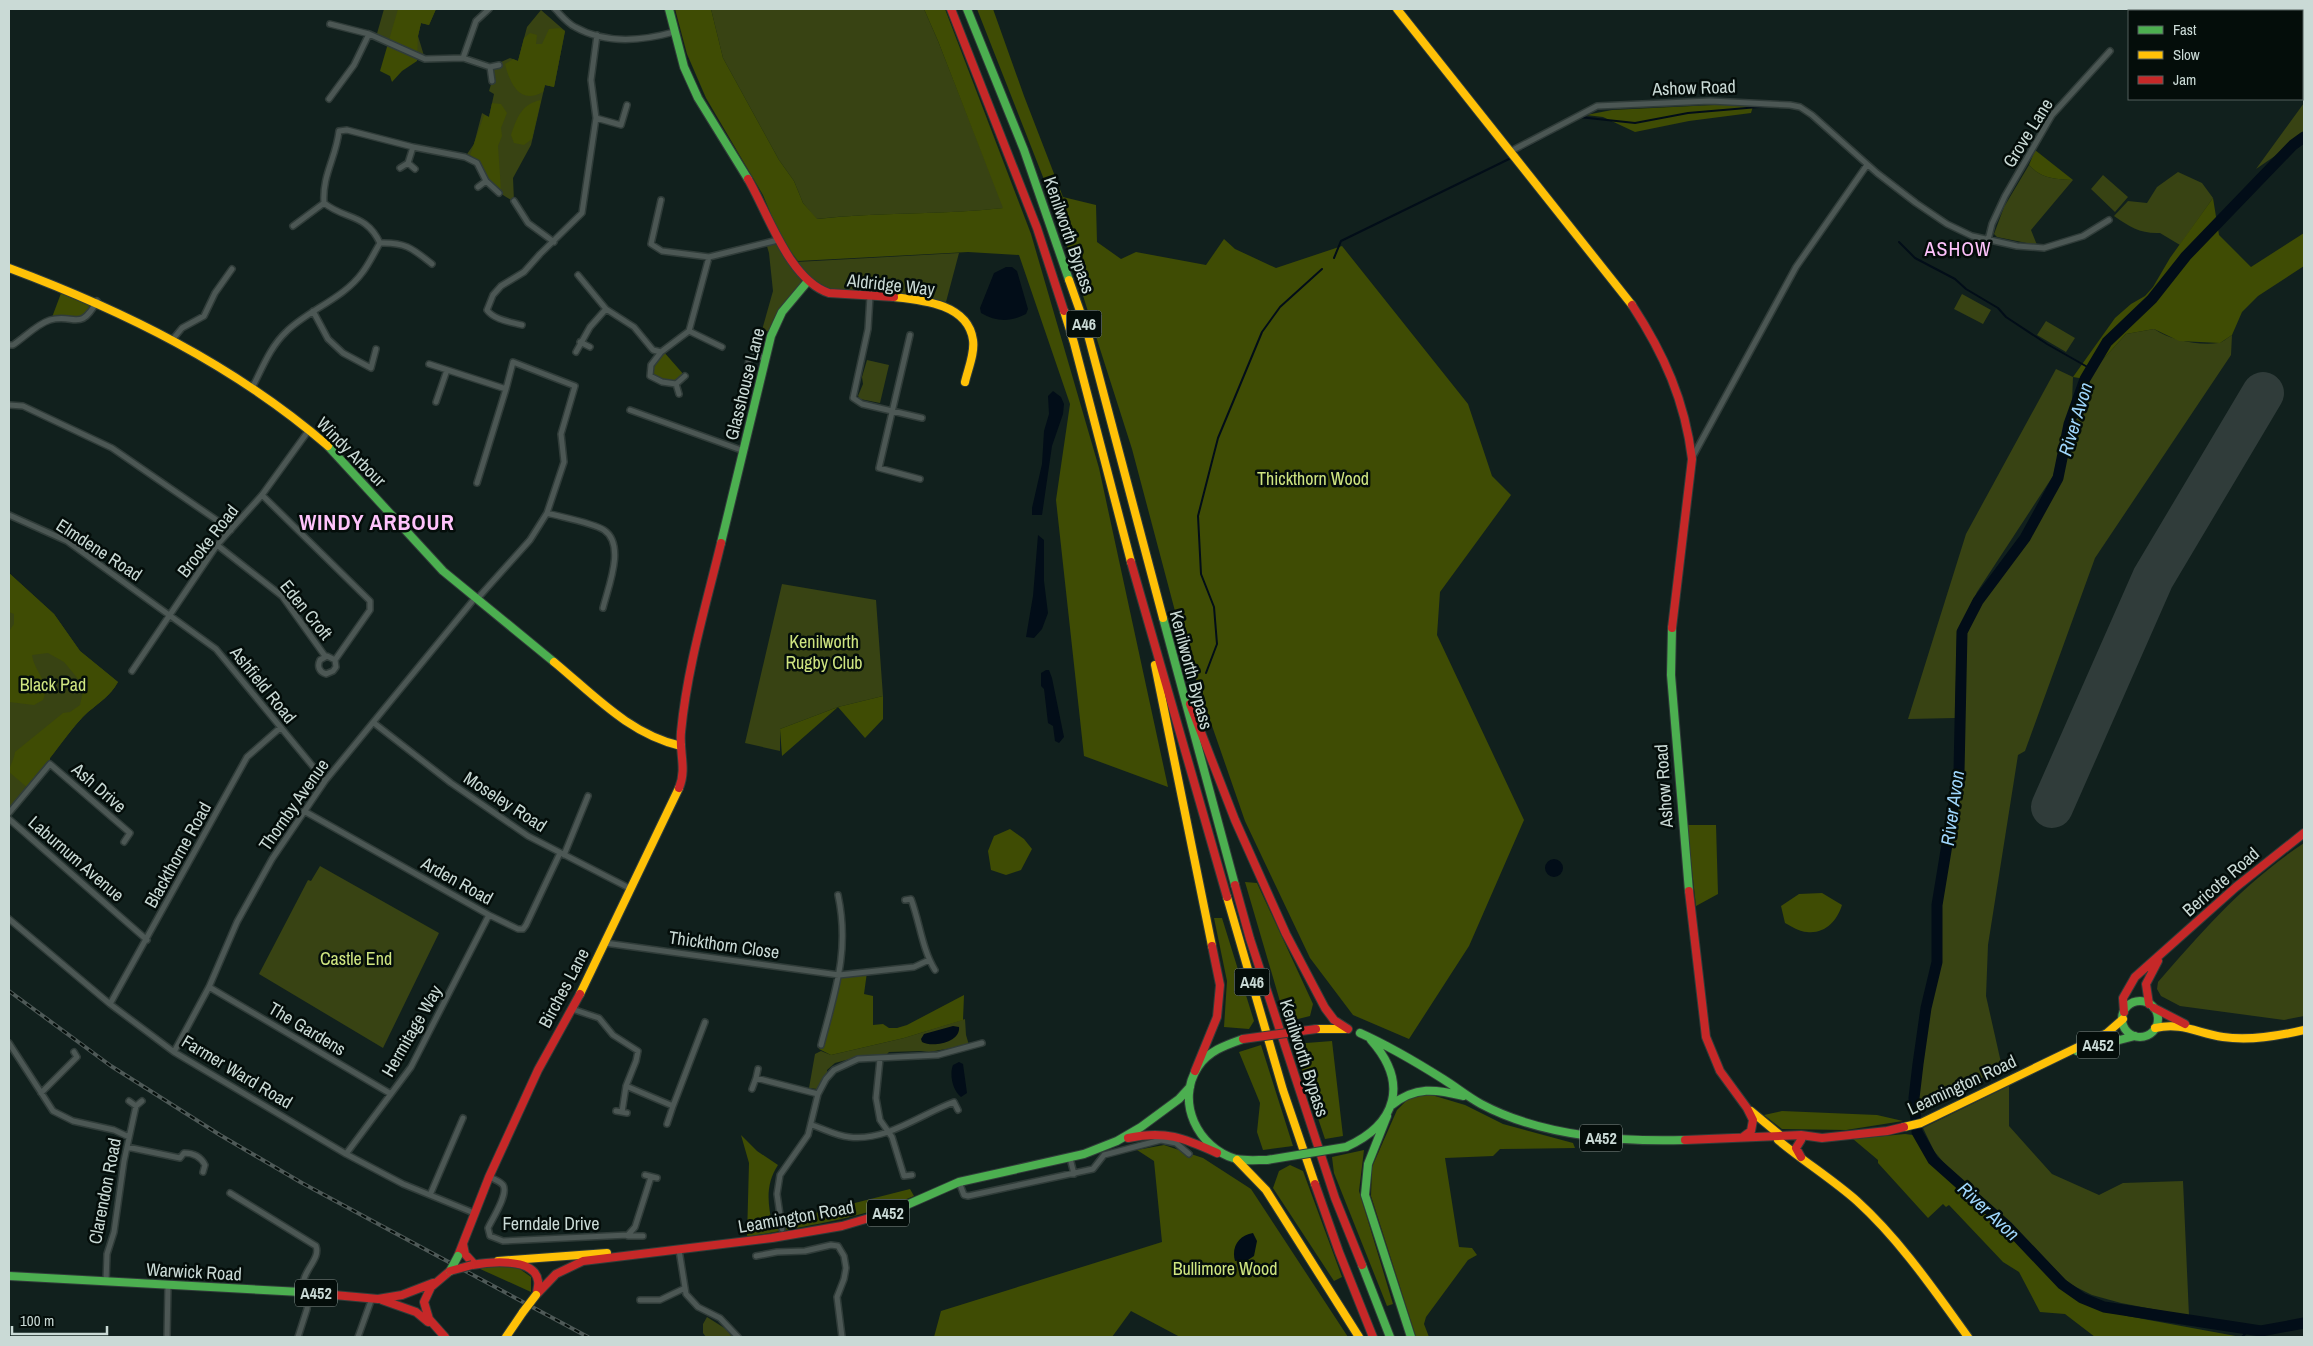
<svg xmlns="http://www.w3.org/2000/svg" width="2313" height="1346" viewBox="0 0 2313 1346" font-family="'Archivo Narrow',sans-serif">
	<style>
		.green { fill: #384313 }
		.forest { fill: #3f4c04 }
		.water { fill: #020d18 }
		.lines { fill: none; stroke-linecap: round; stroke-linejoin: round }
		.stream { stroke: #020d18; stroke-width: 2 }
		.river { stroke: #020d18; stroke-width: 11 }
		.runway { stroke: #303c3a; stroke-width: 42 }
		.street-casing { stroke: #303c39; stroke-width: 8 }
		.fast-casing { stroke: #303c39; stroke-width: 10 }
		.slow-casing { stroke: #303c39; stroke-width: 10 }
		.jam-casing { stroke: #303c39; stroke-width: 10 }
		.street { stroke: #4c5754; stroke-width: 5 }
		.fast { stroke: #4caf50; stroke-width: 8 }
		.slow { stroke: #ffc107; stroke-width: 8 }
		.jam { stroke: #c62828; stroke-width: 8 }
		.rail-casing { stroke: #4e5957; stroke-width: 4 }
		.rail { stroke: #040d0a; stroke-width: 2; stroke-dasharray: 5.5; stroke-linecap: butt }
		.fast-bridge-casing { stroke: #303c39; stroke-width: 10; stroke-linecap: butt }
		.slow-bridge-casing { stroke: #303c39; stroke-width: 10; stroke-linecap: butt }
		.jam-bridge-casing { stroke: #303c39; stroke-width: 10; stroke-linecap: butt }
		.fast-bridge { stroke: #4caf50; stroke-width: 8 }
		.slow-bridge { stroke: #ffc107; stroke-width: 8 }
		.jam-bridge { stroke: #c62828; stroke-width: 8 }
		.labels { text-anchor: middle; stroke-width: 5; stroke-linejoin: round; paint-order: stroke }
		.shield { fill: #040d0a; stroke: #8f9c99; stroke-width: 1 }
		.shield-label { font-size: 16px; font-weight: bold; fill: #cadad6 }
		.street-label { font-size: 18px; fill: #cadad6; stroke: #040d0a }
		.park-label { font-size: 18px; fill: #cfe580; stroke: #040d0a }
		.water-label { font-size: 19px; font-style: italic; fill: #9fd6fc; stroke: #040d0a }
		.quarter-label { font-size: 20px; letter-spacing: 1px; fill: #ffc3fc; stroke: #040d0a }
		.district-label { font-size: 22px; font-weight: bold; letter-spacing: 1px; fill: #ffc3fc; stroke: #040d0a }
	</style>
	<rect width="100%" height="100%" fill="#11201d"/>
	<path class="green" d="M384 9H436L429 25 421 23 418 36 425 59 376 37Z
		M711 9H924L938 41 1004 208C941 215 879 212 816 219L803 203 794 181 779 160 723 58Z
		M541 10 565 31 554 87 545 85 531 145 513 178 514 201C492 193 486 168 465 157L474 144 482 113 489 117 494 94 489 91 492 81 490 67 510 58 518 61 527 27Z
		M2304 103V136L2256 169Z
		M2029 165C2042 179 2055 179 2073 180L2031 230 2037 245 1997 237 1994 234 2004 207Z
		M2178 172 2202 183 2213 198 2180 245 2160 233C2141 234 2130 227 2114 216L2128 201 2147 203 2157 187Z
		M2103 175 2128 197 2115 212 2091 189Z
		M778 240 808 281 772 332 762 330 773 291 769 253 766 243Z
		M959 253 946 302 912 295 829 289 809 277 796 262Z
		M1962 294 1991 310 1983 324 1954 309Z
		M2046 321 2075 338 2066 352 2037 335Z
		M2154 329C2170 340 2199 346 2218 343 2222 343 2227 338 2232 335L2231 355 2095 558 2025 751 2018 755 1988 945 1986 996 2002 1067 1915 1115 1917 1069 1926 1008 1937 962V905L1959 772 1962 632 1978 601 2025 538 2058 478 2069 424 2085 379 2126 334Z
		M867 360 889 365 880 403 860 399 858 396 863 384 862 377Z
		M2056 369 2073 377 2072 401 2053 476 1977 592 1957 633 1955 718 1908 719 1966 534Z
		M9 573 54 614 80 651 118 682C110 696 100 702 88 712 74 725 62 743 50 758V764L9 813Z
		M782 584 876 600 883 696 838 707 780 729V751L745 743Z
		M2304 843V1016L2284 1020 2180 1006 2161 996 2157 989 2158 982C2205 928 2244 883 2304 843Z
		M320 866 439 933 383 1048 259 974 308 880 311 881Z
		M965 1019 966 1035 969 1045 929 1052 921 1051 889 1052 887 1054 857 1057 835 1063 827 1070V1073L817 1089 809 1088 815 1054 821 1051 831 1055 904 1038Z
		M2009 1086V1126L2052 1174 2099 1195 2123 1183 2183 1181 2189 1316 2121 1303 2092 1295 2070 1284 2000 1214 1954 1175 1934 1151 1923 1128Z
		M707 1317 726 1329 732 1337H706L703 1333V1324Z"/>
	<path class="forest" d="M398 9H436L429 25 421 23 418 36 417 61 402 71 392 82 390 76 380 71Z
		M675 9H711L723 58 779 160 794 181 803 203 817 219C879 212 941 215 1003 208L938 41 924 9H945L1031 234 1099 468 1168 787 1084 756 1056 500 1070 404 1019 255 968 252 798 261 781 239 763 195 706 98 687 54Z
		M977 9H993L1024 96 1063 197 1096 205 1097 242 1121 259 1136 252 1206 265 1224 239 1235 249 1276 268 1342 246 1468 404 1492 476 1511 495 1440 592 1437 635 1524 820 1469 946 1409 1039 1353 1015 1310 958 1245 821 1184 645 1132 449 1054 205Z
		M559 28 565 31 554 87 545 85 543 92C520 105 510 84 505 64L513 59 518 61 524 38 530 33 537 35 536 44H542L549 29Z
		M541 100 532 139 524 145 514 143 511 135C517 118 521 104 541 100Z
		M492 103 501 104 507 113 501 128 502 136 498 146 501 190C485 187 483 163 470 155L484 115 489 117Z
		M1754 103 1751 113 1689 121 1635 132 1603 117 1586 115 1612 110Z
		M2035 150 2073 180C2055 179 2042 179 2029 165Z
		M2213 198 2219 235 2251 267 2304 233V266L2258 296 2242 312 2232 335 2220 343 2179 341 2154 329 2126 334 2085 379 2073 377 2115 318 2131 304 2145 296 2153 287 2170 258Z
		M63 288 97 301 82 319 51 320Z
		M663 351 685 376 676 384 651 376V365Z
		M9 573 54 614 80 651 118 682C110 696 100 702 88 712 74 725 62 743 50 758V764L29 789 9 772C9 767 14 760 15 752L63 713 70 712 80 705 84 686 64 662 48 653 32 655C34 672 51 682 43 700L34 705 9 702V631L14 624V614L9 612Z
		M883 696V719L865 738 838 707 782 756 780 729 838 707Z
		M1687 825H1716L1718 894 1696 906Z
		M1010 829 1024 839 1032 849 1021 870 1006 875 991 870 988 851 994 836Z
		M1245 882 1257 883 1313 1004 1310 1016 1286 1022Z
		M1822 893 1842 905C1837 921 1825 934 1807 932 1800 932 1791 926 1785 923L1781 906 1799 894Z
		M1214 918H1222L1254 1021 1249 1029 1224 1027 1227 981Z
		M867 972 864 994 873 996V1025L883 1024 889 1028H897L907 1025 964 995 963 1020 904 1038 831 1055 819 1049 839 975Z
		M1332 1041 1343 1136 1325 1139 1293 1044Z
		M1261 1045 1293 1146 1263 1150 1257 1132 1260 1103 1239 1052Z
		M1425 1093 1465 1105 1503 1124 1573 1143 1575 1148 1500 1149 1493 1156 1445 1158 1459 1247 1472 1248 1477 1255 1468 1260 1426 1317 1424 1324 1429 1337H1416L1371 1196 1372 1167 1397 1110 1411 1096Z
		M1782 1111 1877 1115 1903 1121 1846 1130 1782 1129 1764 1115Z
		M1905 1134 1913 1135 1934 1165 2008 1232 2053 1280 2073 1297 2090 1305 2127 1316 2241 1337H2095L2065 1314 2040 1312 2019 1272 2003 1262 1949 1205 1946 1207 1943 1204 1928 1218 1878 1163V1160L1853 1139Z
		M741 1135 757 1151 778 1165C765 1185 768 1203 772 1224L910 1189 914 1196C861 1219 804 1226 747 1237L749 1163Z
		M1164 1145 1203 1158 1251 1189 1348 1337H1180L1131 1311 1112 1337H934L941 1311 1162 1242 1154 1161 1137 1150Z
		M1364 1150 1359 1191 1393 1304 1387 1306 1334 1173 1332 1157Z
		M1290 1165 1303 1171 1342 1277 1334 1281 1273 1188 1279 1171Z
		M506 1265 517 1267 531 1277V1292L478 1268Z"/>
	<path class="water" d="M1006 267H1012L1017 271 1028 309 1026 314C1011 322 996 322 981 313L980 308 994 273Z
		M1053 391 1061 397 1064 404 1063 414 1052 446 1042 515H1032V508L1042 464 1044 431 1049 414 1048 396Z
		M1038 535 1044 540V581L1048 613 1042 629 1034 638 1026 637 1033 596Z
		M1046 670H1049L1052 678 1064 737 1059 743 1055 741 1053 726 1048 723 1044 689 1041 686V673Z
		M1545 868a9 9 0 1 1 18 0a9 9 0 1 1-18 0Z
		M953 1026 959 1027C961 1042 933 1048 922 1042L921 1039 924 1034Z
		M959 1062 963 1064 967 1093 961 1097C953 1091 949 1075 953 1065Z
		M1253 1233 1257 1241 1254 1256 1248 1260 1235 1261C1231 1247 1239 1235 1253 1233Z"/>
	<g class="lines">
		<path class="stream" d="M1579 117 1635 123 1688 113 1770 106
			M1522 149 1557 130
			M1899 242 1915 258 1955 279 1966 289 1998 308 2006 317 2047 344 2091 369
			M1334 258 1341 241 1509 159
			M1206 673 1217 644 1214 607 1201 574 1198 516 1218 438 1262 332 1280 307 1322 269
			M2242 1337 2249 1330"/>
		<path class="river" d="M2304 137 2293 145 2186 256 2152 299 2107 342 2085 379 2069 424 2058 478 2025 538 1978 601 1962 632 1959 772 1937 905V962L1926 1008 1918 1064 1914 1098 1917 1132 1933 1160 2007 1226 2062 1284 2082 1298 2104 1307 2261 1331 2304 1323"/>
		<path class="runway" d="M2052 807 2153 578 2263 393"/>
		<defs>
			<path id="street" d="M555 9C561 15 567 23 575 27 605 44 642 41 674 32
				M330 24 369 34 425 59 463 58 476 21 489 9
				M463 58 490 67 499 65
				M490 67 492 81
				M329 99 354 65 369 34
				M596 118 621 125 627 105
				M413 147 408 163 415 169
				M1511 151 1597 106 1710 101 1790 105 1800 107 1812 115 1877 173 1916 203 1947 224 1972 236 2017 246 2044 248 2083 236 2109 220
				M400 168 408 163
				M478 187 486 181
				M661 200 651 244 662 251 709 257 778 240
				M514 201 528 223 554 242
				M324 203C322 175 336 158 339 131L347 130 413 147 465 157 477 163 486 181 499 193
				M1988 240 1992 224 2005 196 2052 115 2110 51
				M380 243C406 242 413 249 432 264
				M578 275 606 309 634 327 653 350 661 352 689 331 709 257
				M870 296 868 329 853 398 862 404 922 418
				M313 311 328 339 343 353 371 368 376 349
				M522 325C511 322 494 320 487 310L493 295 501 286 524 272 540 254 582 213 596 118 591 80 597 35
				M689 331 722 347
				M910 335 879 468 920 479
				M173 339 182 328 204 316 215 293 232 269
				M580 342 590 347
				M9 345H13C25 337 37 324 50 320 74 313 80 333 97 301
				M576 352 590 327 606 309
				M661 352 651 365 650 376 662 382 676 384 685 376
				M429 364 506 389 513 362 575 386 561 434 564 462 547 513 530 540 477 599
				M676 384 679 394
				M252 388C262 369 270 347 286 332 308 310 343 299 362 273 369 264 374 253 380 243 366 213 345 220 324 203L293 226
				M436 402 447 370
				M9 405 23 406 112 448 231 530
				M630 410 744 451
				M736 419 745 388 749 359 755 356 766 358
				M1692 458 1796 267 1867 165
				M477 483 506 389
				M262 495 370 601V610L335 660 327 656 320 660C317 666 319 672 326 674L333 671 336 667 335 660
				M547 513C561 517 594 523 604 530 626 545 608 587 603 608
				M9 515 67 541 216 649 325 781
				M217 545 282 596 325 656
				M132 671 217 545 262 495 309 430
				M374 723 451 783 528 836 631 889
				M304 811 489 915 518 929H523L526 925 560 853
				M9 813 50 764 130 833 124 842
				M9 819 147 940
				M564 855 588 796
				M905 900 911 899C920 923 922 949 935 970
				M9 919 110 1004 174 1052 346 1154 403 1184 474 1213
				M605 943 839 975 914 967 929 960
				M209 987 391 1094
				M110 1004 247 757 280 728
				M572 1009 599 1018 613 1035 638 1051 636 1061 626 1086 673 1106 705 1022
				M9 1043 53 1111 73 1121 114 1130 129 1137
				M821 1045C835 991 850 951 838 895
				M174 1052 209 987 237 922 272 859 325 781 475 598
				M880 1059 876 1098 880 1120 892 1137 904 1176 912 1175
				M756 1078 758 1069
				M752 1089 756 1078 818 1094
				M41 1093 77 1057 74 1052
				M129 1101 136 1106 142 1101
				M616 1111 627 1113
				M622 1112 626 1086
				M667 1124 673 1106
				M812 1125C824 1129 837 1136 849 1137 886 1142 921 1114 954 1102L958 1110
				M127 1147 180 1158 184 1153C193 1153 201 1157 205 1165L203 1172
				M346 1154 411 1067 489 915
				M1070 1158 1074 1174
				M645 1175 657 1178
				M489 1177C494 1179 500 1181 503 1185 509 1194 492 1219 488 1228L490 1236 503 1241 628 1235 635 1227 651 1177
				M959 1182 964 1195 968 1196 1093 1169 1104 1155 1161 1140 1176 1143 1189 1154
				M230 1193 316 1246C321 1260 301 1270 302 1292
				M430 1195 463 1118
				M782 1229 777 1194 780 1175 808 1135 818 1094 826 1079 834 1070 858 1059 938 1055 982 1043
				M628 1236H643
				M679 1250 686 1294 698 1307 720 1318 738 1337
				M756 1256 777 1252 805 1251 831 1245 838 1246 844 1256 846 1268 844 1279 837 1297 842 1337
				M106 1282 107 1254 114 1232 124 1161 136 1106
				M640 1300H660L683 1289
				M167 1337 168 1285
				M298 1337 307 1309 309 1292
				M358 1337 372 1298"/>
			<path id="fast" d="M669 9 684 67 698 98 748 179
				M967 9 1024 150 1069 280
				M328 446 443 571 554 662
				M721 543 771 336 782 312 808 281
				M1163 618 1235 885
				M1672 628 1671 675 1689 891
				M2122 1019a18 18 0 1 1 36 0a18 18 0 1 1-36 0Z
				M1360 1033C1389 1046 1416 1062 1443 1079 1456 1087 1468 1097 1481 1104 1541 1136 1618 1142 1685 1140
				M1243 1039C1226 1045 1208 1051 1198 1067 1175 1102 1198 1148 1236 1159 1245 1161 1257 1160 1267 1160
				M2077 1051 2135 1036
				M1392 1105C1415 1086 1436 1089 1463 1096
				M1387 1116 1368 1164 1365 1195 1411 1337
				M1346 1147C1397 1124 1409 1083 1371 1040
				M893 1211 959 1182 1084 1154 1117 1141 1141 1127 1179 1099 1190 1087
				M1362 1265 1390 1337
				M9 1276 301 1292"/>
			<path id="slow" d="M1397 9 1632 305
				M9 268C124 311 234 365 328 446
				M1069 280 1087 331 1163 618
				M894 297C923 300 968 304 973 340 975 353 968 369 965 382
				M1064 311 1074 343 1131 562
				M554 662C594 695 629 734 681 746
				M1155 665 1212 946
				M1227 897 1283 1090 1315 1184
				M580 994 679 788
				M2155 1028C2182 1022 2197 1033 2223 1037 2250 1041 2278 1036 2304 1030
				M1316 1029H1346
				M1751 1111 1781 1136
				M1904 1127 1921 1123 2107 1033 2123 1019
				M1778 1140C1803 1161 1832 1179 1857 1201 1900 1240 1934 1290 1968 1337
				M1237 1160 1266 1190 1359 1337
				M498 1261 607 1253
				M506 1337 523 1312"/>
			<path id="jam" d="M951 9 1037 228 1064 311
				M748 179C768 213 789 280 829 293L894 297
				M1632 305C1664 354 1685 401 1692 459L1672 628
				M1131 562 1227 897
				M1190 704 1235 820 1286 934 1325 1008 1334 1020 1348 1029
				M679 788C687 769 679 752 681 732 687 668 706 605 721 543
				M1235 885 1250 939 1335 1198 1362 1265
				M1689 891 1706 1037 1720 1071 1747 1108 1753 1120 1751 1131 1743 1137
				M2149 1004 2146 984 2158 961
				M2154 1008 2185 1024
				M2124 1012 2123 998 2135 977 2236 887 2304 833
				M1195 1071 1217 1017 1220 985 1212 946
				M1128 1138C1165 1130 1184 1138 1217 1153
				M1685 1140 1801 1135 1822 1138 1887 1131 1904 1127
				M1801 1140 1796 1148 1801 1157
				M1315 1184 1339 1252 1373 1337
				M463 1244 465 1254 474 1264
				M458 1256 489 1177 538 1070 580 994
				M472 1265C489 1262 535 1257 538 1281 539 1285 537 1290 537 1293
				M301 1292 378 1299 402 1295 433 1283
				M536 1295 556 1274 583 1261 772 1238 842 1226 893 1211
				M382 1300 416 1312 428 1322
				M445 1337 429 1319 424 1302 431 1287 450 1271"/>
		</defs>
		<use href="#street" class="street-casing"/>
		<use href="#fast" class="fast-casing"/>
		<use href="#slow" class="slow-casing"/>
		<use href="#jam" class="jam-casing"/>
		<use href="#street" class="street"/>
		<use href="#fast" class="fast"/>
		<use href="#slow" class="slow"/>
		<use href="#jam" class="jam"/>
		<defs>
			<path id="rail" d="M9 991 111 1066 220 1135 302 1183 588 1337"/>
		</defs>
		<use href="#rail" class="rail-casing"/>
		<use href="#rail" class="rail"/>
		<defs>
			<path id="fast-bridge" d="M1267 1160 1346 1147
				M450 1271 458 1256"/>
			<path id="slow-bridge" d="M523 1312 536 1295"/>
			<path id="jam-bridge" d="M1243 1039 1316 1029
				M450 1271 472 1265"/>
		</defs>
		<use href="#fast-bridge" class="fast-bridge-casing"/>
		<use href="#slow-bridge" class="slow-bridge-casing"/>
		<use href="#jam-bridge" class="jam-bridge-casing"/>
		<use href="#fast-bridge" class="fast-bridge"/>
		<use href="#slow-bridge" class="slow-bridge"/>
		<use href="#jam-bridge" class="jam-bridge"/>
	</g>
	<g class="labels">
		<g class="shield">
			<rect x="1066.5" y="310.5" width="35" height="27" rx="4"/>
			<rect x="1234.5" y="968.5" width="35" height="27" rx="4"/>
			<rect x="2077" y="1031.5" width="42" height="27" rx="4"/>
			<rect x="1580" y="1124.5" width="42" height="27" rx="4"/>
			<rect x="867" y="1199.5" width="42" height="27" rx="4"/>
			<rect x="295" y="1279.5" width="42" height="27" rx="4"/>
		</g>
		<g class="shield-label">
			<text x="1084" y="330">A46</text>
			<text x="1252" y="988">A46</text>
			<text x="2098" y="1051">A452</text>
			<text x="1601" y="1144">A452</text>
			<text x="888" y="1219">A452</text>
			<text x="316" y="1299">A452</text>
		</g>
		<g class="street-label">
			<text transform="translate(1694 88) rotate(-2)" y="6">Ashow Road</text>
			<text transform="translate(2028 133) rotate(-58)" y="6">Grove Lane</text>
			<text transform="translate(1069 235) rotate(71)" y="6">Kenilworth Bypass</text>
			<text transform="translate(891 285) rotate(6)" y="6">Aldridge Way</text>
			<text transform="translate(745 384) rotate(-76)" y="6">Glasshouse Lane</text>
			<text transform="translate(351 452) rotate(45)" y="6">Windy Arbour</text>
			<text transform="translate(208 541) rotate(-52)" y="6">Brooke Road</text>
			<text transform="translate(99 550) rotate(33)" y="6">Elmdene Road</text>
			<text transform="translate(306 610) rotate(51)" y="6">Eden Croft</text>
			<text transform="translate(1191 670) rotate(75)" y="6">Kenilworth Bypass</text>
			<text transform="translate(263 685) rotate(51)" y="6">Ashfield Road</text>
			<text transform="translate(1664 786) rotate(-94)" y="6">Ashow Road</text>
			<text transform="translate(99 788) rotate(41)" y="6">Ash Drive</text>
			<text transform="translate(505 802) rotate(33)" y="6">Moseley Road</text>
			<text transform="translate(294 805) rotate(-55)" y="6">Thornby Avenue</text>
			<text transform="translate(178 855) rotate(-61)" y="6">Blackthorne Road</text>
			<text transform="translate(76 859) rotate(41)" y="6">Laburnum Avenue</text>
			<text transform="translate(457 881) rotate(29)" y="6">Arden Road</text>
			<text transform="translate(2221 882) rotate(-41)" y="6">Bericote Road</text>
			<text transform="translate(724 945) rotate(8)" y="6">Thickthorn Close</text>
			<text transform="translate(564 988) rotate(-62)" y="6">Birches Lane</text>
			<text transform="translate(307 1029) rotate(31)" y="6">The Gardens</text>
			<text transform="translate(412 1031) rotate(-60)" y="6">Hermitage Way</text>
			<text transform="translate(1304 1058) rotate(72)" y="6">Kenilworth Bypass</text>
			<text transform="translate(237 1072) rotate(31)" y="6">Farmer Ward Road</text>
			<text transform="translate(1962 1085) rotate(-25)" y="6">Leamington Road</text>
			<text transform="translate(105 1191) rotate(-79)" y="6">Clarendon Road</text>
			<text transform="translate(796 1217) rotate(-10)" y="6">Leamington Road</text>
			<text x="551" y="1230">Ferndale Drive</text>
			<text transform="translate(194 1272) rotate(3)" y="6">Warwick Road</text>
		</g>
		<g class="park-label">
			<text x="1313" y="485">Thickthorn Wood</text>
			<text x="824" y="648">Kenilworth<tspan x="824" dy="21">Rugby Club</tspan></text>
			<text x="53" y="691">Black Pad</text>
			<text x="356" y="965">Castle End</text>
			<text x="1225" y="1275">Bullimore Wood</text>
		</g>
		<g class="water-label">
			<text transform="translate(2075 419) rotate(-73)" y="7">River Avon</text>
			<text transform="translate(1952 808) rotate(-82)" y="7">River Avon</text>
			<text transform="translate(1989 1211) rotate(43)" y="7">River Avon</text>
		</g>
		<g class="quarter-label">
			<text x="1958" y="256">ASHOW</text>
		</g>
		<g class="district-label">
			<text x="377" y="530">WINDY ARBOUR</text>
		</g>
	</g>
	<rect width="2313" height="1346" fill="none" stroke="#cadad6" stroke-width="20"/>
	<rect x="2128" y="10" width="175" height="90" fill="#040d0a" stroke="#535f5c"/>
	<rect x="2138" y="26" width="25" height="8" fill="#4caf50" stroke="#535f5c"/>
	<text x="2173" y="35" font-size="15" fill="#cadad6">Fast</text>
	<rect x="2138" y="51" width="25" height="8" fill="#ffc107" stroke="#535f5c"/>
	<text x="2173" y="60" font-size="15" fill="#cadad6">Slow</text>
	<rect x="2138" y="76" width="25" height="8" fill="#c62828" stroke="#535f5c"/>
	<text x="2173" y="85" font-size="15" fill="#cadad6">Jam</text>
	<path d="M12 1326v8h95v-8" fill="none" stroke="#cadad6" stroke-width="2.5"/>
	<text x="20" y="1326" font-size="15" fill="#cadad6" stroke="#040d0a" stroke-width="4" paint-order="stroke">100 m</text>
</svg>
